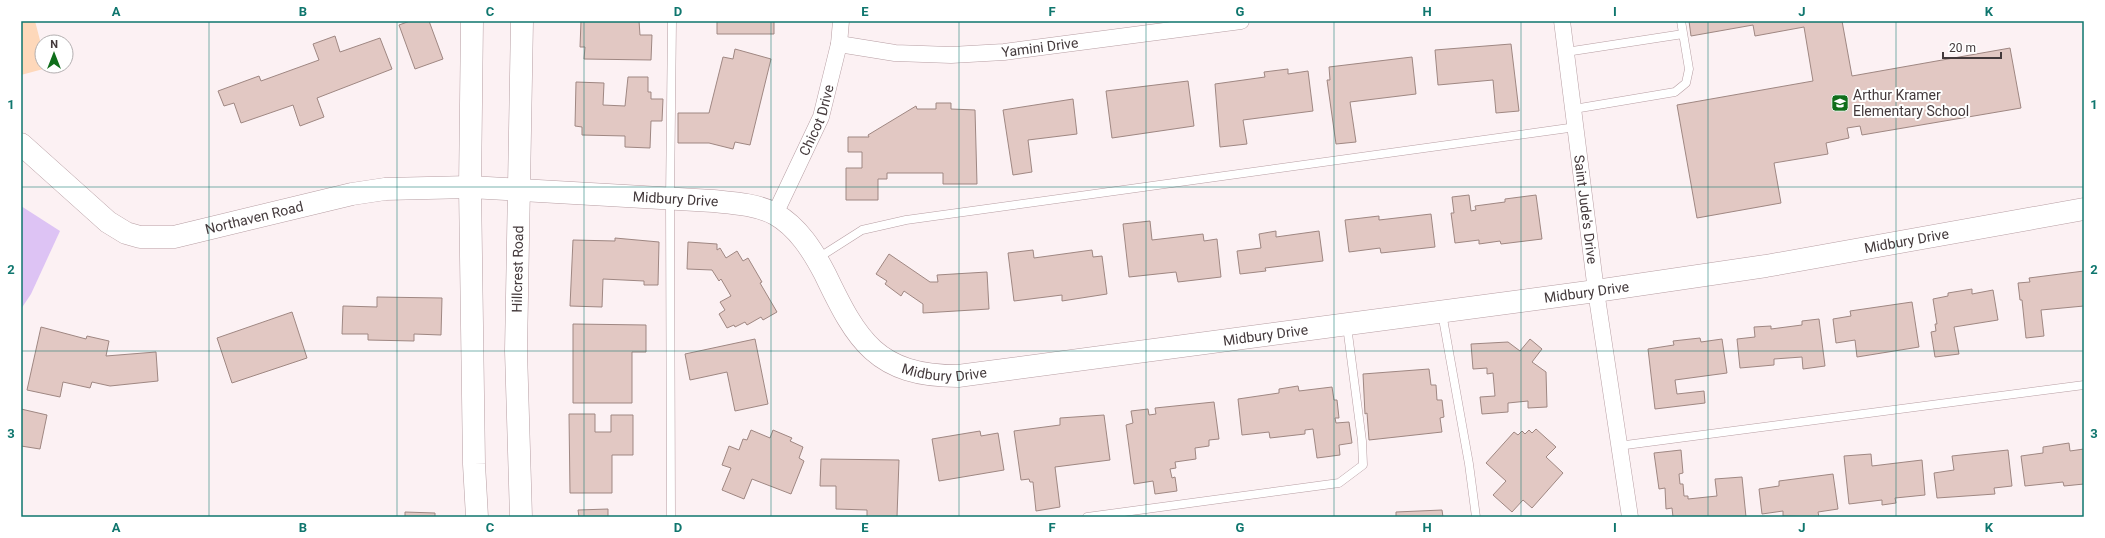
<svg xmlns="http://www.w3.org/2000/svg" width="2105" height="538" viewBox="0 0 2105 538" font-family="Roboto,sans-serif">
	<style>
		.green { fill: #fed8ba }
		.water { fill: #ddc3f4 }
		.building { fill: #e2c8c3; stroke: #9f8782 }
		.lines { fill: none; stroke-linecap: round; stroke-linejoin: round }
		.lane-casing { stroke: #b79ea3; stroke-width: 9 }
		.street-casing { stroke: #b79ea3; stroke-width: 17 }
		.secondary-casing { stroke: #b79ea3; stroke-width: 23 }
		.lane { stroke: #fff; stroke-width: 8 }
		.street { stroke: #fff; stroke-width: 16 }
		.secondary { stroke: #fff; stroke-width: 22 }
		.grid { fill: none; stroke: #0f766e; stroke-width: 1; stroke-opacity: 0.55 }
		.labels { text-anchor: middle; stroke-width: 4; stroke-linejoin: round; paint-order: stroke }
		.street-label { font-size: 14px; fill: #43393b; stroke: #fff }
		.poi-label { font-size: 14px; fill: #43393b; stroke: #fff; text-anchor: start }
		.neatline { fill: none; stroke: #0f766e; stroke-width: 1.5 }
		.grid-label { font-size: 13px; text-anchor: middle; font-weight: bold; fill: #0f766e }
	</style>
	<rect width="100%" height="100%" fill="#fcf1f3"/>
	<path class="green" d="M21 21H35L42 48V66H47V68L21 75Z"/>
	<path class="water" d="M21 206 60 231 31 294 21 309Z"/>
	<path class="building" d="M410 21H429L443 59 415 69 399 25Z
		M581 21H639L640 35H652L651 60 584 59 585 47H580Z
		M717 21H774V34H717Z
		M1689 21H1844H1842L1852 76 2010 48 2021 108 1862 135 1860 126 1847 128 1849 138 1826 143 1828 154 1774 163 1781 203 1697 218 1677 105 1813 81 1804 27 1755 36 1753 25 1691 36Z
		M335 36 340 52 380 38 392 69 317 98 324 117 300 126 293 105 241 123 234 103 224 106 218 91 259 76 261 81 319 60 313 44Z
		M1511 44 1519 111 1496 113 1493 80 1438 85 1435 50Z
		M735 49 771 59 750 145 735 142 733 149 709 143H678V113H709L723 57 733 59Z
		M1412 57 1416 94 1350 102 1356 142 1336 144 1327 80H1330L1329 67Z
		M1288 69V74L1308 71 1313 111 1243 120 1247 144 1220 147 1215 84 1265 77 1264 72Z
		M628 77H648V92H651V99H663L662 121H651L650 148 625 147V136L582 135V127L575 126 576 82 604 83 603 105 625 106Z
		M1188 81 1194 126 1112 138 1106 91Z
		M1073 99 1077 134 1028 140 1032 172 1013 175 1003 110Z
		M936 103H951V109L975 110 977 184H943V173H887V179H878V200H846V168H862V152H848V137H869L868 135 916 106 917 109H936Z
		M1469 195 1471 211 1476 210 1475 206 1505 202V199L1536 195 1542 239 1501 244 1500 241 1479 244V240L1455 243 1451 213H1454L1452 197Z
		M1431 214 1435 247 1381 253 1380 248 1349 252 1345 220 1379 216V220Z
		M1150 221 1152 240 1203 234 1204 241 1217 239 1221 277 1178 282 1176 272 1129 277 1123 224Z
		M1276 231V237L1319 231 1323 261 1265 268 1266 271 1240 274 1237 251 1261 248 1259 234Z
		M615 238 659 242 658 285H644V281L603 279 602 307 570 306 573 240 615 241Z
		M688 242 717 244V250L720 248 726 258 737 251 743 261 748 258 762 282 760 283 777 312 763 320 761 317 747 325 745 322 735 327 734 325 727 328 719 314 725 310 720 302 731 296 721 279 719 281 712 270 687 269Z
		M1033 250 1034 258 1092 250 1093 257 1102 256 1107 294 1062 301V295L1014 301 1008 253Z
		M889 254 930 282H938L937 275 987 272 989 309 923 313V304L904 291 901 296 885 284 887 281 876 274Z
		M2084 271V306L2041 310 2044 336 2026 338 2022 300H2020L2018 283 2030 282 2029 278Z
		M1972 289V294L1993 290 1998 320 1954 327 1959 354 1935 357 1931 332 1936 331 1935 324H1937L1933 299 1948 296V293Z
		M377 297 442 298 441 335 414 334V341L368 340V334H342L343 306 377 307Z
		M1912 302 1919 347 1857 357 1855 340 1836 343 1833 319 1851 316 1850 311Z
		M292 312 307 358 232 383 217 338Z
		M1819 319 1825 366 1803 369 1802 357 1774 359V365L1740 368 1737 339 1755 337 1754 327 1771 326V329L1802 325V321Z
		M573 324 646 325V352H632V403H573Z
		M41 327 86 339 87 336 109 341 106 356 156 352 158 381 110 386 92 382 90 388 63 382 60 397 27 390Z
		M1700 338 1701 342 1722 339 1727 373 1675 380 1677 394 1704 391 1705 403 1655 409 1648 349 1674 345 1673 341Z
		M755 339 768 404 735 411 727 372 690 380 685 354Z
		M1530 339 1542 349 1532 362 1546 372 1547 407 1528 408V401L1508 403V412L1482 414 1480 397 1495 396 1493 373 1487 374V368L1473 369 1471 344 1508 342 1520 351Z
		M1429 369 1431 385H1436L1437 400H1442L1444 417 1440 418 1442 432 1369 440 1367 413 1365 414 1363 374Z
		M1298 386 1299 391 1332 387 1334 400H1337L1339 418H1335L1336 423 1349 422 1352 443 1339 445 1340 455 1317 458 1313 429 1305 430V434L1270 438 1269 432 1242 435 1238 399 1279 393V389Z
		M1214 402 1219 439 1209 440V446L1195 448 1196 459 1175 462 1176 468 1170 469 1172 478 1175 477 1177 491 1155 494 1153 481 1134 484 1126 425 1133 423 1131 411 1148 409 1149 415 1156 414 1155 408Z
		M21 409 47 415 40 449 21 446Z
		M569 414H595V432H611V415H633V455H612V493H570Z
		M1104 415 1110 460 1055 467 1060 507 1036 511 1033 482H1030L1029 479 1021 480 1014 431 1060 425V418Z
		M1536 429 1556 447 1546 457 1563 473 1532 508 1523 500 1512 512 1493 495 1506 481 1486 463 1514 432 1518 435 1522 431 1525 434 1529 430 1532 433Z
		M751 430 770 438 773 430 792 438 790 441 803 447 799 458 804 461 791 494 752 479 744 499 722 490 731 468 722 465 729 446 739 450 743 439 747 440Z
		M980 431 981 436 998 433 1004 470 939 481 932 439Z
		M2069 443 2070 451 2084 449V484L2064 486 2063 482 2025 486 2021 456 2043 453V447Z
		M1681 450 1683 473 1679 474 1680 484H1683L1684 496H1688V499L1717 496 1715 479 1742 477 1746 517H1673L1672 508 1666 509 1665 488 1659 489 1654 453Z
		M2008 450 2012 486 1994 488 1995 494 1937 498 1934 473 1954 470 1952 456Z
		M1871 454 1872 466 1922 460 1925 495 1895 498 1896 503 1882 505V500L1849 504 1844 456Z
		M821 459 899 460 897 517H867V510L836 509V486H820Z
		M1833 474 1838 509 1818 512 1819 517H1817L1783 516V511L1762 514 1759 489 1779 486V481Z
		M608 509V517H579L578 510Z
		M1442 510 1443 517H1396V512Z
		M405 512 435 513V517H405Z"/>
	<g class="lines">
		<defs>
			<path id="lane" d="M1566 52 1683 34
				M1574 109 1675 92 1686 83 1689 69 1681 21
				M818 258 862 230 906 220 1576 127
				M1442 313 1469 464 1476 517
				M1618 446 2084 385
				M671 517 670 198 672 21
				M1087 517 1339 483 1363 465 1362 441 1347 326"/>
			<g id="street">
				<path id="s1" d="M1562 21 1596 291 1630 517"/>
				<path id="s2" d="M839 44 895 53 951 55 1004 52 1241 21"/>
				<path id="s3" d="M775 214 821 117 839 44 841 21"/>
			</g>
			<g id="secondary">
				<path d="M472 21 470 187 474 464 477 517"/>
				<path id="s4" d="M21 144 108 222 126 233 140 237H174L352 194 385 189 470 187 713 201C733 203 756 204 775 214 798 227 813 251 825 274 857 341 877 376 958 376L1596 291 1766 266 2084 209"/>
				<path id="s5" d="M521 517 516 351 522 21"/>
			</g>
		</defs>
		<use href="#lane" class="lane-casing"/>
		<use href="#street" class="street-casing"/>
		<use href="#secondary" class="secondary-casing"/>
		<use href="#lane" class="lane"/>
		<use href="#street" class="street"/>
		<use href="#secondary" class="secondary"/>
	</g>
	<path class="grid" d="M209 21V517M397 21V517M584 21V517M771 21V517M959 21V517M1146 21V517M1334 21V517M1521 21V517M1708 21V517M1896 21V517M21 187H2084M21 351H2084"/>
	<defs>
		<symbol id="school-square" viewBox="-11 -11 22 22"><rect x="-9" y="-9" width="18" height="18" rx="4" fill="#106e1b" stroke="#fff"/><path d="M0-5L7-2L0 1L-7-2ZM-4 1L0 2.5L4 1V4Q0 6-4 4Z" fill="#fff"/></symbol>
	</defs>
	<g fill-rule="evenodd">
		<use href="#school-square" x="1830" y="93" width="20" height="20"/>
	</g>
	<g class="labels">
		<g class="street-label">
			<text dy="5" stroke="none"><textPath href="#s2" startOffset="202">Yamini Drive</textPath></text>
			<text dy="5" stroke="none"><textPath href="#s3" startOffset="103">Chicot Drive</textPath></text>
			<text dy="5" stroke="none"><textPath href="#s4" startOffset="694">Midbury Drive</textPath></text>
			<text dy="5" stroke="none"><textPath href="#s1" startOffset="190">Saint Jude's Drive</textPath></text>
			<text dy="5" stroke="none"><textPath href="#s4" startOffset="269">Northaven Road</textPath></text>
			<text dy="5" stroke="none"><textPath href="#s4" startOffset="2014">Midbury Drive</textPath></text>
			<text dy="5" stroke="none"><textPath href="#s5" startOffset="248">Hillcrest Road</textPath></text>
			<text dy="5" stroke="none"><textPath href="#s4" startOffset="1690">Midbury Drive</textPath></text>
			<text dy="5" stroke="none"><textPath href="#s4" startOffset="1366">Midbury Drive</textPath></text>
			<text dy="5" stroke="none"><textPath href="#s4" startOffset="1042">Midbury Drive</textPath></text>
		</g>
		<g class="poi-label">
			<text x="1853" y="100">Arthur Kramer<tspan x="1853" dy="16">Elementary School</tspan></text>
		</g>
	</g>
	<rect width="2105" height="538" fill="none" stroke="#ffffff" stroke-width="44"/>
	<g transform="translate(54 54)"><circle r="19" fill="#ffffff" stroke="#b4b0b1"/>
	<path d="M0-3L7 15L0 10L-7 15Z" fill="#106e1b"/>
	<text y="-6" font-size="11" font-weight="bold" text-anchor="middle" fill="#43393b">N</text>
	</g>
	<path d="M1943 52v6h58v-6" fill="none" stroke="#43393b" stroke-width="2"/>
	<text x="1949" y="52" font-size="12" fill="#43393b" stroke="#ffffff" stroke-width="3" paint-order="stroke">20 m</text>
	<rect x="22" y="22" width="2061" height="494" class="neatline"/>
	<g class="grid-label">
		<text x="116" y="16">A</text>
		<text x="303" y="16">B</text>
		<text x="490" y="16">C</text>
		<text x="678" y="16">D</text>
		<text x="865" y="16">E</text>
		<text x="1052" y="16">F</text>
		<text x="1240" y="16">G</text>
		<text x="1427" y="16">H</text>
		<text x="1615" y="16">I</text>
		<text x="1802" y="16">J</text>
		<text x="1989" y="16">K</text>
		<text x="11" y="109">1</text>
		<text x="2094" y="109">1</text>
		<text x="11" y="274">2</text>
		<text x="2094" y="274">2</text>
		<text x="11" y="438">3</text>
		<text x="2094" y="438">3</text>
		<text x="116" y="532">A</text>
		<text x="303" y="532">B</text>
		<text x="490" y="532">C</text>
		<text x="678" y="532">D</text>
		<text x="865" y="532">E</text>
		<text x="1052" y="532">F</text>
		<text x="1240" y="532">G</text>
		<text x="1427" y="532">H</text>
		<text x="1615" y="532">I</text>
		<text x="1802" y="532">J</text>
		<text x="1989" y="532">K</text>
	</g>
</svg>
